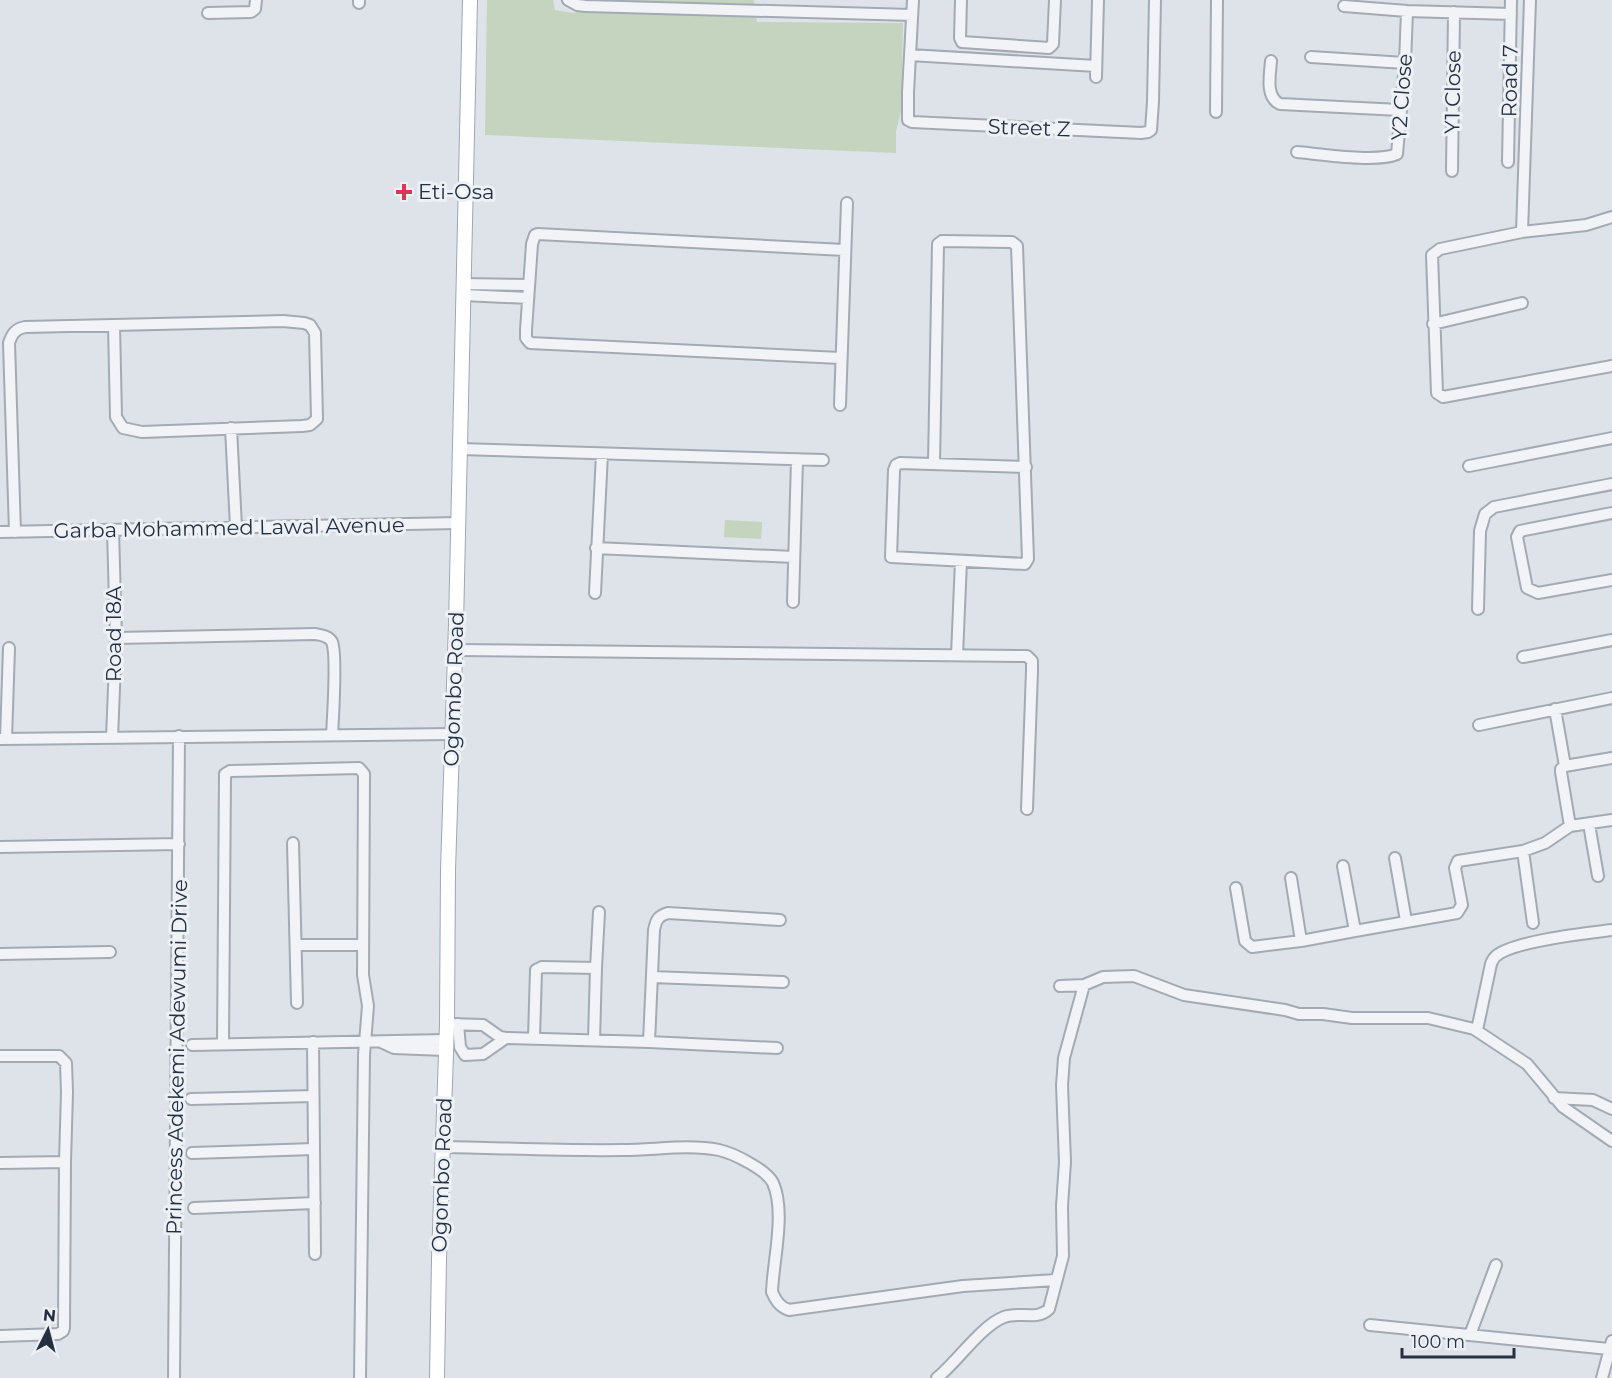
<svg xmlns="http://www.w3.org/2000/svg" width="1612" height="1378" viewBox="0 0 1612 1378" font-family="Montserrat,sans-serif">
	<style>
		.green { fill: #c4d4be }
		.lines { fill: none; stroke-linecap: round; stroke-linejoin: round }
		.minor-casing { stroke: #a3aab3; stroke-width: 14 }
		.major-casing { stroke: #9ca7b6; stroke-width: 16 }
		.minor { stroke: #f1f3f7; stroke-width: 10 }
		.major { stroke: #fff; stroke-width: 14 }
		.poi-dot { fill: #db3657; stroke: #edf1f6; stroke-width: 2 }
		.labels { text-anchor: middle; stroke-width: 6; stroke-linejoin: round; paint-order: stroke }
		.street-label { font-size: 21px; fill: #253141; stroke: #edf1f6 }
		.poi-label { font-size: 21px; fill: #253141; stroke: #edf1f6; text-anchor: start }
	</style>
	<rect width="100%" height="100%" fill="#dee3e9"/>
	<path class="green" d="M487 0H553L555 10 574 13 605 0H754L757 22 903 23 901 112 896 131V153L485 135Z
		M725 520 762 522 761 539 724 537Z"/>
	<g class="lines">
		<defs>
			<path id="minor" d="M359 0V3
				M568 0 577 5 586 6 912 15
				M913 0 908 92V120L912 122 1141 133 1148 132 1151 130 1153 102 1155 0
				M961 0 960 38 962 42 1049 48 1053 44 1055 0
				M1530 0 1522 232 1586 225 1612 217
				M1344 6 1407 11 1511 14
				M208 13 251 12 255 9 256 0
				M910 55 1096 66
				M1311 57 1405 63
				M1271 61C1270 75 1265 97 1280 104L1400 110
				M1096 77 1098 0
				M1216 112 1217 0
				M1297 152C1320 154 1377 163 1397 154L1405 63 1407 11
				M1508 162 1511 0
				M1452 171 1454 12
				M1522 232 1440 249 1432 255 1437 393 1443 397 1612 366
				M463 284 529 285
				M463 295 528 298
				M1433 324 1522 303
				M840 358 530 343 526 338V330L532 244 535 235 538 234 844 250
				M840 405 847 203
				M231 428 236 527
				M460 449 823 460
				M934 464 938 244 942 241 1012 242 1017 246 1028 559 1025 564 891 557 894 470 896 465 900 463 1026 467
				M1469 466 1612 438
				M1612 513 1520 531 1517 537 1527 588 1538 593 1612 580
				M0 532 459 523
				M15 532 9 343C12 334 15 329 25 327L283 321 304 323 310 325 315 333 317 419 310 425 302 426 142 432 123 428 116 417 114 325
				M596 548 794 557
				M595 593 602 454
				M793 602 797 460
				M1478 609 1480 531 1485 514 1494 507 1612 484
				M116 638 315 634C321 635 329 636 332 642 337 654 333 718 332 735
				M455 650 1027 656 1032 661V671L1027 809
				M957 655 961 561
				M1523 657 1612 640
				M1555 709 1565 766 1612 758
				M1479 725 1612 698
				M112 738 116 638 113 530
				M0 739 453 734
				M6 739 9 648
				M1565 766 1561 769V772L1570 826 1612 820
				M1589 824 1598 876
				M293 843 297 1003
				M0 847 179 844
				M1523 851 1533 923
				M1395 858 1406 921
				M1343 866 1355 931 1457 913 1462 905 1455 868 1458 861 1523 851 1545 843 1570 826
				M1291 878 1301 941 1355 931
				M1236 888 1245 941 1252 947 1301 941
				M296 945H363
				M0 954 110 952
				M596 968 599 912
				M652 977 783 982
				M1060 986 1084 985 1103 977 1134 976 1184 995 1285 1010 1299 1014H1323L1352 1018H1428L1474 1029 1527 1064 1563 1107 1612 1141
				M447 1024 483 1025 500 1037 506 1038 649 1042 654 930C656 920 658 916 668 913L780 920
				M458 1024 460 1047 465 1055 483 1054 506 1038
				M1477 1030 1491 964C1491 963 1495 956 1496 956 1513 941 1588 933 1612 930
				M534 1038 536 970 542 967 596 968 594 1040
				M313 1042 315 1254
				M381 1042 394 1048 445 1050
				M649 1042 777 1048
				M223 1044 225 774 230 771 359 768 364 774 363 975 368 1006 364 1055 360 1378
				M192 1045 446 1040
				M0 1056H59L66 1063 67 1092 65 1162 64 1328 63 1331 58 1334 0 1336
				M1554 1098 1593 1100 1612 1109
				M191 1099 313 1096
				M444 1147C504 1148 564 1151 623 1150 655 1150 688 1144 719 1150 733 1153 767 1170 773 1183 786 1212 773 1261 772 1292 776 1301 780 1307 789 1310L963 1286 1056 1280
				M192 1153 314 1149
				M0 1163 65 1162
				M194 1208 315 1203
				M1370 1325 1609 1349
				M1470 1335 1496 1265
				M174 1378 179 736
				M937 1378C957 1362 981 1326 1004 1317 1019 1311 1037 1321 1049 1309L1063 1256 1062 1206 1065 1162 1062 1085 1064 1058 1084 985
				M1602 1378 1612 1341"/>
			<path id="major" d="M437 1378 439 1259 447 1024 448 870 456 624 470 0"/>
		</defs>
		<use href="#minor" class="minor-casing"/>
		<use href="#major" class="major-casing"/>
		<use href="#minor" class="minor"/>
		<use href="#major" class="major"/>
	</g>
	<path class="poi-dot" d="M401 183h6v6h6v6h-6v6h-6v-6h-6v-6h6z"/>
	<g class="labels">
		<g class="street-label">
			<text transform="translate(1510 81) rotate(-89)" y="7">Road 7</text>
			<text transform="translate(1453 92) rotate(-89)" y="7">Y1 Close</text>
			<text transform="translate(1402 97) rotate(-86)" y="7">Y2 Close</text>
			<text transform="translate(1029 128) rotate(2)" y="7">Street Z</text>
			<text transform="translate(229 528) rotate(-1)" y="7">Garba Mohammed Lawal Avenue</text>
			<text transform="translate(114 634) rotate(-90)" y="7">Road 18A</text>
			<text transform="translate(454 689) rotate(-88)" y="7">Ogombo Road</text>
			<text transform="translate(177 1057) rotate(-89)" y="7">Princess Adekemi Adewumi Drive</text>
			<text transform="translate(442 1175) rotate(-88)" y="7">Ogombo Road</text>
		</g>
		<g class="poi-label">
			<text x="418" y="199">Eti-Osa</text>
		</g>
	</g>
	<g transform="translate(48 1330) rotate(6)" stroke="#edf1f6" stroke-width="4.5" paint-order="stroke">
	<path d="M0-4.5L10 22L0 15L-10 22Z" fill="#253141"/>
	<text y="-9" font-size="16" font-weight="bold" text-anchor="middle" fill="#253141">N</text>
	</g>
	<path d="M1402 1348v9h112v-9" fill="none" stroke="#253141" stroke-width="3"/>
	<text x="1411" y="1348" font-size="18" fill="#253141" stroke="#edf1f6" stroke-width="4.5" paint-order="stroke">100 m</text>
</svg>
